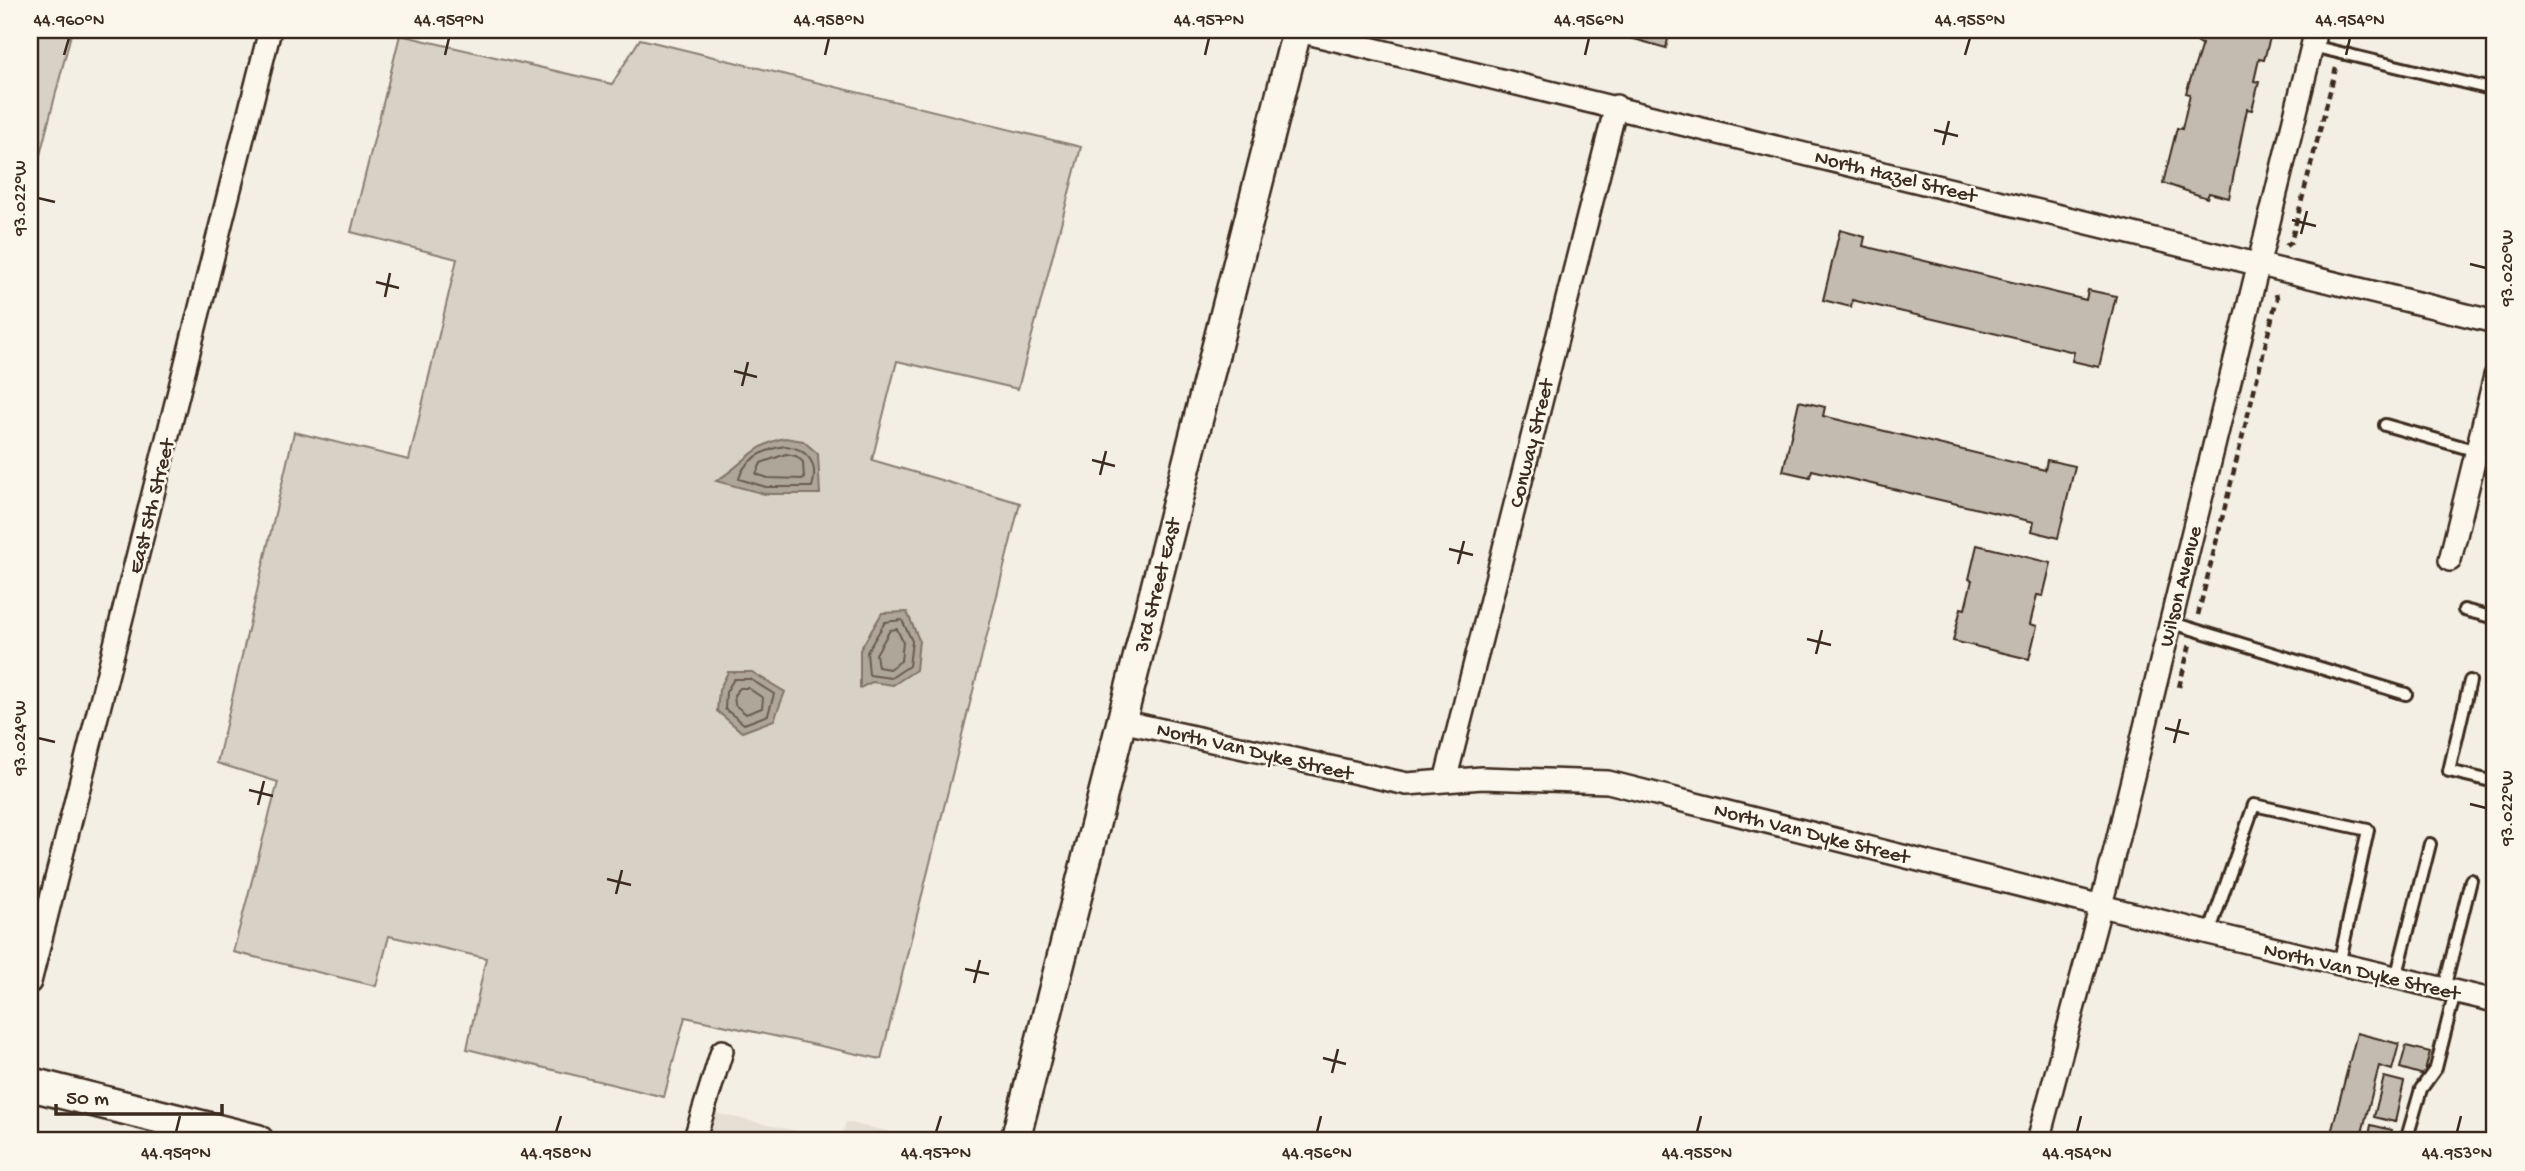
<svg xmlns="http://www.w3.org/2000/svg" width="2525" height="1171" viewBox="0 0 2525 1171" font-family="'Gochi Hand',sans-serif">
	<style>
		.built { fill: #e5dfd4 }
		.green { fill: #d8d1c6; stroke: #8a7e72; stroke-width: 2 }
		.water { fill: #afa69a; stroke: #817468; stroke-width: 2 }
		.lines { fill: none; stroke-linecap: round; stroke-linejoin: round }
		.shore { stroke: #695c50; stroke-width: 2 }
		.building { fill: #c3bbb0; stroke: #3b2a1e; stroke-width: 2 }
		.service-casing { stroke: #3b2a1e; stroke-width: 16 }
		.minor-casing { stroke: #3b2a1e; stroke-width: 26 }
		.tertiary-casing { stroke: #3b2a1e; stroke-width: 33 }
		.secondary-casing { stroke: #3b2a1e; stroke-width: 37 }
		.path { stroke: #3b2a1e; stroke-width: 4.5; stroke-dasharray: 7 5; stroke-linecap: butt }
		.service { stroke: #fbf7ec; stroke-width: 10 }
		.minor { stroke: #fbf7ec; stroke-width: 21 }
		.tertiary { stroke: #fbf7ec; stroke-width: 28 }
		.secondary { stroke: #fbf7ec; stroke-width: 32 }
		.ticks { fill: none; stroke: #3b2a1e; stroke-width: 2.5 }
		.labels { text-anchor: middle; stroke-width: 5; stroke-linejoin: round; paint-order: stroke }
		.street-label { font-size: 21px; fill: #3b2a1e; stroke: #fbf7ec }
		.neatline { fill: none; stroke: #3b2a1e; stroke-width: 2.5 }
		.ticks-label { font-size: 18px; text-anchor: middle; fill: #3b2a1e }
	</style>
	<rect width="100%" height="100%" fill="#f3efe4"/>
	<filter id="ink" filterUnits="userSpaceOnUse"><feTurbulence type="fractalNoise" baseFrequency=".0143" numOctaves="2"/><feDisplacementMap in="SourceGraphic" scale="14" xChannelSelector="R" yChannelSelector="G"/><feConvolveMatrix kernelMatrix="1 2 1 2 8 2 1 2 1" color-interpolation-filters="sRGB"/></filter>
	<g filter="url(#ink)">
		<path class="built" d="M706 1111 840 1141 846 1122 930 1141H698Z"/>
		<path class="green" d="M30 30H72L30 194Z
			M400 35 612 84 640 39 1081 147 1018 389 897 361 872 460 1020 503 881 1059 685 1017 664 1097 467 1049 486 958 389 936 376 986 233 952 278 782 217 763 294 432 409 460 457 259 351 232Z"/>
		<path class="water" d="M785 438 803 441 818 454 820 494H765L716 481C742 466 754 444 785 438Z
			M907 612 919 640 916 670 893 685 872 682 860 688V650L882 613Z
			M728 672H752L785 692 774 720 742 732 717 711 719 690Z"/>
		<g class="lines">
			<path class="shore" d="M786 446C808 449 819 464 812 487H766L739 479C743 460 767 448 786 446Z
				M786 454 796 456 803 462 804 479 768 478 756 474 761 463Z
				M902 620 912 641 909 666 891 678 869 675 867 652 885 622Z
				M897 629 903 642 901 661 889 669 878 667 876 654 890 630Z
				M734 679H750L774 694 768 715 744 724 725 709 726 692Z
				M740 688H748L763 698 762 708 746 714 735 705 734 695Z"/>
		</g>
		<path class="building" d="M1602 30H1670L1666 48Z
			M2201 30H2272L2264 60 2259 59 2254 81 2259 82 2252 110 2247 109 2229 198 2209 193 2207 198 2163 183 2177 128 2182 129 2190 94 2186 93 2202 44 2198 43Z
			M1840 230 1865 237 1863 246 2086 300 2088 290 2116 296 2099 367 2072 361 2074 352 1852 300 1851 307 1823 300Z
			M1799 401 1825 407 1823 416 2045 470 2047 460 2075 466 2058 538 2032 531 2034 522 1812 470 1810 477 1783 471Z
			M1977 545 2051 563 2043 596 2037 595 2030 624 2037 626 2029 659 1953 641 1961 608 1965 609 1972 580 1969 579Z
			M2357 1033 2399 1044 2392 1070 2379 1066 2360 1141H2329Z
			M2406 1046 2430 1052 2424 1075 2400 1068Z
			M2384 1077 2404 1082 2395 1122 2374 1117Z
			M2371 1125 2392 1130 2389 1141H2368Z"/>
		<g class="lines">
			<defs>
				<path id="service" d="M2312 46 2495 90
					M2385 425 2477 451
					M2464 610 2495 618
					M2169 622 2406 694
					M2470 681 2449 771 2495 782
					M2209 933 2254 805 2368 830 2339 965
					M2396 978 2430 844
					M2444 989 2471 880
					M160 1141 165 1120
					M2406 1141 2421 1089 2436 1068 2455 992"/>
				<path id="minor" d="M1295 30 2495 322
					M2450 560 2495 376
					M1121 721 1407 784 1482 778 1608 782 2209 933 2495 1001
					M1445 781 1616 106
					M30 982 270 30
					M694 1141 722 1051
					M2038 1141 2107 882 2316 30"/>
				<path id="tertiary" d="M1015 1141 1297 30"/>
				<path id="secondary" d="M30 1084 257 1141"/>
			</defs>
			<use href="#service" class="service-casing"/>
			<use href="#minor" class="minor-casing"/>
			<use href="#tertiary" class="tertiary-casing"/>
			<use href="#secondary" class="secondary-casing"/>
			<path class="path" d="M2286 246 2291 242 2336 68
				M2198 615 2277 298 2276 294
				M2179 687 2190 644"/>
			<use href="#service" class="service"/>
			<use href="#minor" class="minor"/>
			<use href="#tertiary" class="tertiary"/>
			<use href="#secondary" class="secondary"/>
		</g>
	</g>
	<path class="ticks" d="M64 55 69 38M445 55 449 38M825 55 829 38M1205 55 1209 38M1585 55 1589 38M1965 55 1970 38M2346 55 2350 38M1934 130 1958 136M1943 145 1949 121M38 198 55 202M2292 220 2316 226M2301 234 2307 211M2470 264 2486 268M376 282 399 288M385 297 390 273M734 371 757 377M742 386 748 362M1092 460 1115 466M1100 475 1106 451M1449 549 1473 555M1458 564 1464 541M1807 639 1831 645M1816 654 1822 630M2165 728 2189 734M38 738 55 742M2174 743 2180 719M249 790 273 796M2470 804 2486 808M258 805 264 781M607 879 631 885M616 894 622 870M965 969 989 974M974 983 980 960M1323 1058 1346 1064M1332 1073 1338 1049M176 1132 180 1116M556 1132 561 1116M936 1132 941 1116M1317 1132 1321 1116M1697 1132 1701 1116M2077 1132 2081 1116M2457 1132 2461 1116"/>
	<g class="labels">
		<g class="street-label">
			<text transform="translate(1896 175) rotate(14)" y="7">North Hazel Street</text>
			<text transform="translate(1530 443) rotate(-76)" y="7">Conway Street</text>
			<text transform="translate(150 506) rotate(-76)" y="7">East 5th Street</text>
			<text transform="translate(1156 585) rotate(-76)" y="7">3rd Street East</text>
			<text transform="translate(2179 586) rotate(-76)" y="7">Wilson Avenue</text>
			<text transform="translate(1255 750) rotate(13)" y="7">North Van Dyke Street</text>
			<text transform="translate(1812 832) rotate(14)" y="7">North Van Dyke Street</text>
			<text transform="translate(2362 970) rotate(13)" y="7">North Van Dyke Street</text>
		</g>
	</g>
	<rect width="2525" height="1171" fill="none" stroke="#fbf7ec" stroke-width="77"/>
	<path d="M56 1104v10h166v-10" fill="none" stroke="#3b2a1e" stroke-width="3.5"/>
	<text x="66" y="1104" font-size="21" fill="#3b2a1e" stroke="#fbf7ec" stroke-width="5" paint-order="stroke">50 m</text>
	<rect x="38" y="38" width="2448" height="1094" class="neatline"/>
	<g class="ticks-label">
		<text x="69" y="25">44.960°N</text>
		<text x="449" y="25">44.959°N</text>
		<text x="829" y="25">44.958°N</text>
		<text x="1209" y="25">44.957°N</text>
		<text x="1589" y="25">44.956°N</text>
		<text x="1970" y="25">44.955°N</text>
		<text x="2350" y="25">44.954°N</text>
		<text transform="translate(19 198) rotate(-90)" y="6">93.022°W</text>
		<text transform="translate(2506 268) rotate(-90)" y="6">93.020°W</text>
		<text transform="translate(19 738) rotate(-90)" y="6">93.024°W</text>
		<text transform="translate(2506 808) rotate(-90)" y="6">93.022°W</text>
		<text x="176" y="1158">44.959°N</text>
		<text x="556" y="1158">44.958°N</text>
		<text x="936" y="1158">44.957°N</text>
		<text x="1317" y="1158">44.956°N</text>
		<text x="1697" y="1158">44.955°N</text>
		<text x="2077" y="1158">44.954°N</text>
		<text x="2457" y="1158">44.953°N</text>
	</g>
</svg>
